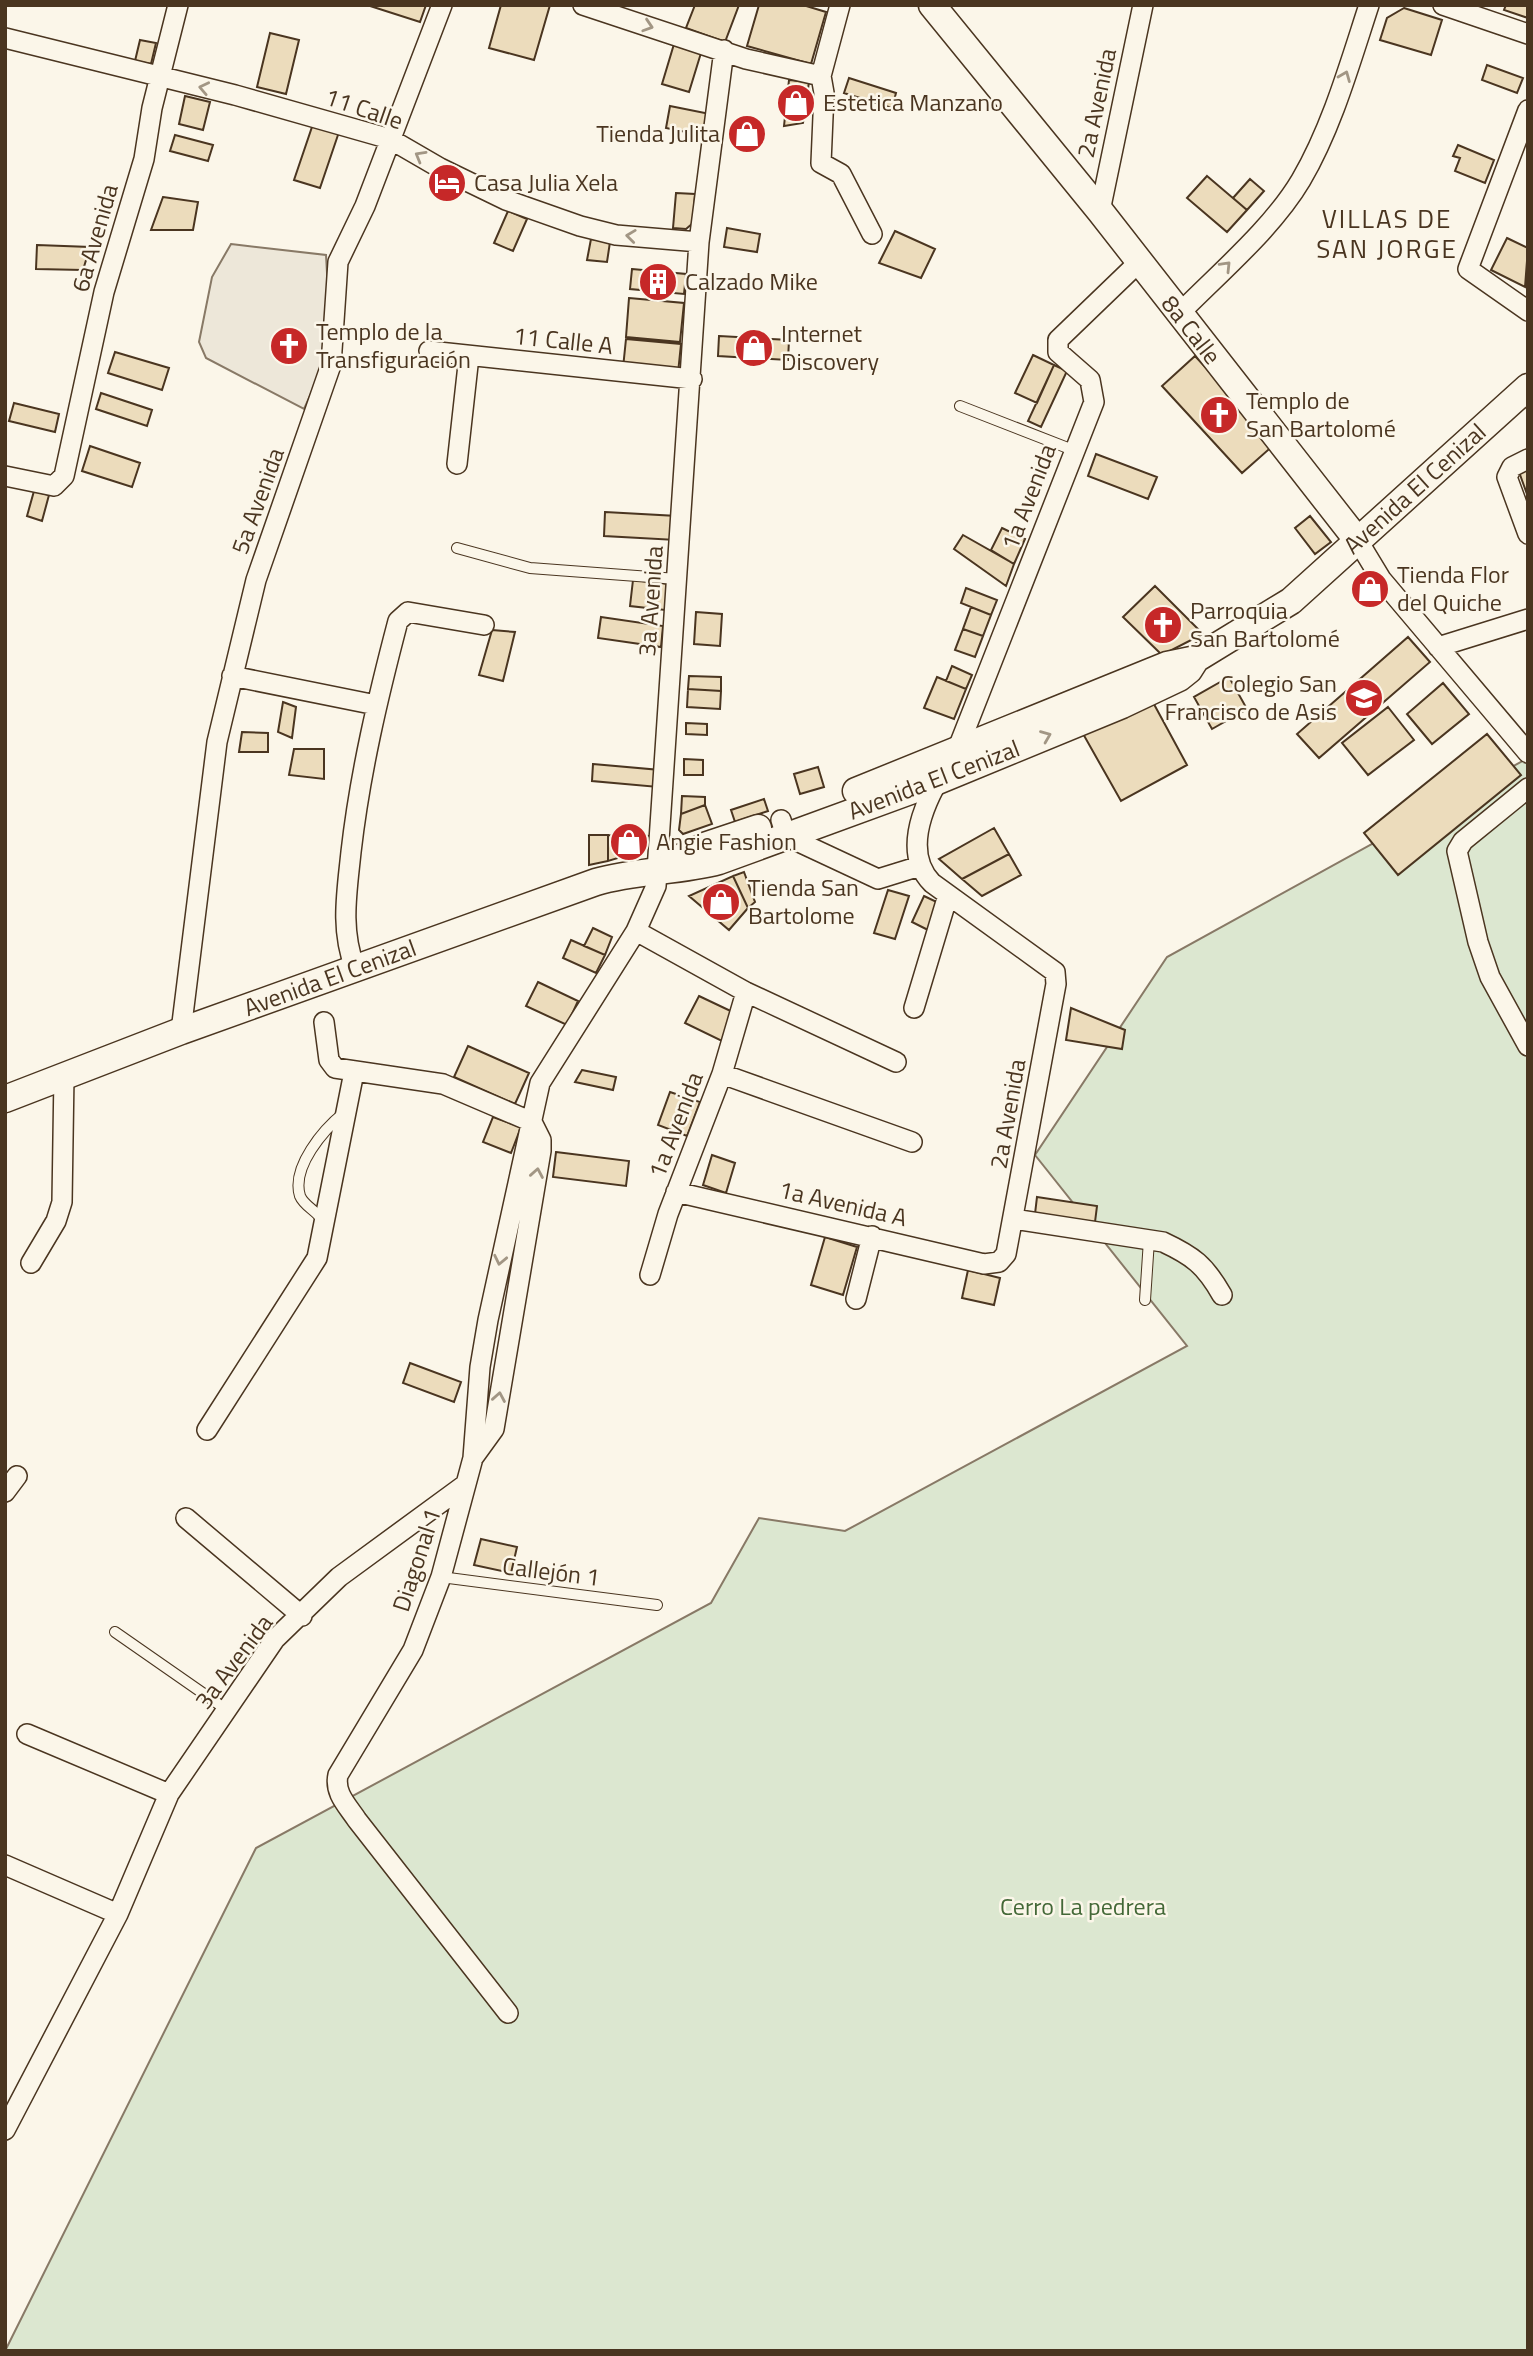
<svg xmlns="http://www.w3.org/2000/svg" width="1533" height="2356" viewBox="0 0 1533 2356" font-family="'Titillium Web',sans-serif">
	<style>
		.green { fill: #dce7d0; stroke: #887966; stroke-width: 2 }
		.parking { fill: #ede7d9; stroke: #887966; stroke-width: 2 }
		.building { fill: #ecdcbc; stroke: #4a3520; stroke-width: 2 }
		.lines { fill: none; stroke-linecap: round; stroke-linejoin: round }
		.lane-casing { stroke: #4a3520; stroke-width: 12 }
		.street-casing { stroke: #4a3520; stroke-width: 22 }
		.secondary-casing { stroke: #4a3520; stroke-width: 29 }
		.lane { stroke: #fbf6e9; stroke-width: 10 }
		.street { stroke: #fbf6e9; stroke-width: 19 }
		.secondary { stroke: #fbf6e9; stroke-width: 26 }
		.oneway { stroke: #a29684 }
		.labels { text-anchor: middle; stroke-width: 5; stroke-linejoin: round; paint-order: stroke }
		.poi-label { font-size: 24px; fill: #4a3520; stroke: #fbf6e9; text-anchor: start }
		.street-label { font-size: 24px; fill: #4a3520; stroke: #fbf6e9 }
		.park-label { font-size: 24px; fill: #436837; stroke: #fbf6e9 }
		.neighbourhood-label { font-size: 26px; letter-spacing: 2px; fill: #4a3520; stroke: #fbf6e9 }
	</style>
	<rect width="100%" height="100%" fill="#fbf6e9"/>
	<path class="green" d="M1528 758V2351H5L256 1848 711 1603 759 1518 845 1531 1187 1346 1035 1155 1167 957Z"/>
	<path class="parking" d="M231 244 326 255 328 291 325 363 304 409 206 358 199 342 212 277Z"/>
	<path class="building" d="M367 5H426L420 22Z
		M501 5H550L534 60 489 48Z
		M695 5H739L725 42 686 28Z
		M759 5H803L826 12 811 64 747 46Z
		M1506 5H1528V18L1504 10Z
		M1404 8 1442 20 1431 55 1380 40 1387 18Z
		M270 33 299 40 286 94 257 87Z
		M140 40 156 43 151 64 135 61Z
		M674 44 701 53 689 92 662 84Z
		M1487 65 1523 78 1517 93 1482 80Z
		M849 78 896 93 892 108 844 93Z
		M789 80 809 82 803 123 784 126Z
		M185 96 210 102 203 130 179 124Z
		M670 106 715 115 711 137 666 128Z
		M313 124 339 132 320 188 294 180Z
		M735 124 761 125 760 145 734 143Z
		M175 135 213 145 208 161 170 151Z
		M1458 145 1494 160 1485 183 1455 171 1460 158 1453 156Z
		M1207 176 1247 210 1227 232 1187 198Z
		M1250 179 1264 191 1247 210 1233 198Z
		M676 193 695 194 693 223 686 229 673 228Z
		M163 197 198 202 193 230H151Z
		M508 211 527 219 513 251 494 243Z
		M727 228 760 234 757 252 724 247Z
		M895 231 935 249 921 278 879 263Z
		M1507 238 1528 248 1525 287 1491 270Z
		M591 239 610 242 607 262 587 260Z
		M37 245 90 247 83 270 36 269Z
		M632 269 686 274 684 294 630 289Z
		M629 298 684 303 680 342 626 337Z
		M719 336 789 340 788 360 718 356Z
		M626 339 681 344 678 373 623 368Z
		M115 352 169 368 162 390 108 373Z
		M1033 355 1054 365 1037 403 1015 393Z
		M1195 356 1276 443 1242 473 1162 386Z
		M1054 365 1067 371 1041 427 1028 421Z
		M101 393 152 410 147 426 96 409Z
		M14 403 59 414 55 432 9 421Z
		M90 446 140 463 132 487 82 471Z
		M1096 454 1157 477 1148 499 1088 476Z
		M1528 464V497L1518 469Z
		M34 491 49 495 42 521 27 516Z
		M605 512 677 516 676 540 604 536Z
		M1310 516 1331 542 1315 554 1295 528Z
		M1002 528 1025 539 1014 564 991 550Z
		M963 535 1014 564 1006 586 954 549Z
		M1367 573 1386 593 1373 606 1354 585Z
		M633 580 668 584 665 610 630 606Z
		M1155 586 1203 634 1162 655 1123 617Z
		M966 588 997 600 991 615 961 603Z
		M971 607 991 615 983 636 963 629Z
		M696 612 722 614 720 646 694 644Z
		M601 617 663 626 661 647 598 638Z
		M963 629 983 636 975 657 955 650Z
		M492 630 515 632 503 681 479 675Z
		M1408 637 1430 662 1319 758 1297 734Z
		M952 666 972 675 966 689 946 681Z
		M689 676 721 677V691L688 689Z
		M937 677 966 689 954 719 924 708Z
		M1229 677 1247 709 1212 729 1194 697Z
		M1443 683 1469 714 1432 744 1407 714Z
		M688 689 721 691 720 709 687 707Z
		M1149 695 1187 765 1121 801 1082 732Z
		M283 702 296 707 292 738 278 732Z
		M1388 707 1414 740 1368 775 1342 743Z
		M686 723 707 724V735L686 734Z
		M242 732 268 733V752H239Z
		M1487 734 1521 775 1398 875 1364 833Z
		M294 749H324V779L289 775Z
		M684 759 703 760V775H684Z
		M593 764 660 770 658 787 592 781Z
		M818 767 824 787 800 794 794 774Z
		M682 796 705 797V805L681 814Z
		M764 799 768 811 735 822 731 810Z
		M705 805 712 824 683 834 679 830 681 814Z
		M994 828 1009 854 962 879 939 859Z
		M589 835H608V861L589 865Z
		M608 835 651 836 648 849 608 861Z
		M1009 854 1021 875 982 896 962 879Z
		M744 872 755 902 748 908 733 876Z
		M733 876 748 908 729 930 689 896Z
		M888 890 909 896 895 939 874 933Z
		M924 896 941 904 932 932 912 922Z
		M593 928 612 937 605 955 584 946Z
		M571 940 605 955 596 973 563 958Z
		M538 982 578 1001 567 1025 526 1006Z
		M699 996 737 1014 724 1042 685 1023Z
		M1071 1008 1125 1030 1122 1049 1066 1040Z
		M468 1046 529 1073 515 1104 454 1077Z
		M582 1070 616 1077 613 1090 575 1082Z
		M670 1092 700 1102 687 1136 658 1125Z
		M493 1117 521 1127 511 1153 483 1142Z
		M556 1152 629 1161 626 1186 553 1177Z
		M712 1155 735 1163 726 1193 703 1185Z
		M1037 1197 1097 1206 1095 1222 1035 1214Z
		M825 1237 857 1247 843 1295 811 1285Z
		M968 1270 1000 1278 994 1305 962 1298Z
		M410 1363 461 1382 454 1402 403 1383Z
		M481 1539 517 1547 511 1573 474 1565Z"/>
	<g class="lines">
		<defs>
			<path id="lane" d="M960 406 1073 450
				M457 548 530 568 677 579
				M322 1220C317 1211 304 1206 300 1196 291 1167 324 1129 344 1113
				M1145 1300 1149 1240
				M441 1577 657 1605
				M115 1632 227 1710"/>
			<path id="street" d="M583 5 746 59 821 76
				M840 5 821 76 824 93 821 163 841 174 872 234
				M1443 5 1528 34
				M5 38 235 95 390 139 440 168 506 200 580 226 616 235 699 242
				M1528 110 1468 269 1528 311
				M1100 211 1143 5
				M1178 315C1218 274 1272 229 1301 180 1332 127 1350 63 1369 5
				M429 351 692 379
				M1528 459 1512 467 1507 477 1528 534
				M457 464 469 356
				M5 476 54 486 64 476 104 292 144 159 152 108 178 5
				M1358 541 1381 579 1528 753
				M1438 647 1528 619
				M232 676 376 705
				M1528 788 1463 841 1457 851 1478 942 1490 977 1528 1046
				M781 820 786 836 878 879 920 866
				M636 931 746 992 896 1062
				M355 968C340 929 347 892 351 852 360 773 378 697 398 621L408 612 484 625
				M914 1008 948 895
				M324 1022 329 1060 335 1068 443 1084 532 1122
				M181 1031 217 742 256 580 331 365 338 262 365 206 442 5
				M722 1074 912 1142
				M676 1192 984 1264 999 1262 1006 1254 1056 984 1055 972 932 883C897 847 932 786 956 753L1094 402 1090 380 1058 352V340L1138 263
				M1013 1219 1163 1242C1193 1256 1205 1265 1222 1295
				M31 1263 56 1221 62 1202 64 1075
				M650 1275 668 1214 722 1074 746 992
				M856 1299 872 1236
				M207 1430 317 1258 354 1072
				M473 1458 494 1429 541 1151V1140L532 1122
				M5 1492 17 1476
				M186 1518 302 1616
				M27 1734 169 1794
				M5 1865 118 1914
				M508 2013 357 1820C347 1805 334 1793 338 1775L413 1650 441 1577 473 1458 480 1367 488 1320 540 1083 636 931 656 886 699 242 724 50
				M5 2130 118 1914 169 1794 275 1639 339 1577 466 1484"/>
			<path id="secondary" d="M932 5 1100 211 1358 541
				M856 791 1167 665 1196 659 1291 601 1528 387
				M673 861 707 845 758 828
				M5 1099 181 1031 596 882C636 870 679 872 719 861L935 782 1122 705 1179 678 1189 670 1196 659"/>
		</defs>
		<use href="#lane" class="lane-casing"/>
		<use href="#street" class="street-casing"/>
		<use href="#secondary" class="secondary-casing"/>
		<use href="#lane" class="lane"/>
		<use href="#street" class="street"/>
		<use href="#secondary" class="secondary"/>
	</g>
	<defs><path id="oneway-chevron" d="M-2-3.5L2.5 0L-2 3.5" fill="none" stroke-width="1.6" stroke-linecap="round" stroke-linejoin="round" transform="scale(1.75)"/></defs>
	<g class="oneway">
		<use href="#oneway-chevron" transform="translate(648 26) rotate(18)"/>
		<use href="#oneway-chevron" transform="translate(1345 76) rotate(-68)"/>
		<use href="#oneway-chevron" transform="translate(204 88) rotate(-168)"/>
		<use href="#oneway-chevron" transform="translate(420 156) rotate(-150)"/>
		<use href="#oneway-chevron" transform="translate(631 236) rotate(-173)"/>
		<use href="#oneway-chevron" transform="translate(1226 266) rotate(-46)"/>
		<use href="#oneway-chevron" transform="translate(1046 736) rotate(-22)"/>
		<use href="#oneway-chevron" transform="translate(537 1173) rotate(-80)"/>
		<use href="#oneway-chevron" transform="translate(500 1260) rotate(102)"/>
		<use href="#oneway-chevron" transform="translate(499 1397) rotate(-80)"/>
	</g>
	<defs>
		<symbol id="shop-disc" viewBox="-11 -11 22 22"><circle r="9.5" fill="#c62828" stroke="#fbf6e9"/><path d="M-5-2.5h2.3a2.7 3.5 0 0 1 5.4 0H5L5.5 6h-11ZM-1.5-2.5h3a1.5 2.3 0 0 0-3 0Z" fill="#fff"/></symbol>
		<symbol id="hotel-disc" viewBox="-11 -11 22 22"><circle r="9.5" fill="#c62828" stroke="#fbf6e9"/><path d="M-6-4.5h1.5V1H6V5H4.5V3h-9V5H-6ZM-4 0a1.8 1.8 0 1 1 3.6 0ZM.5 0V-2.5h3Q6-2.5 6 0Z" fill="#fff"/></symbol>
		<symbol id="building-disc" viewBox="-11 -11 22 22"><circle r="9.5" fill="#c62828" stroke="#fbf6e9"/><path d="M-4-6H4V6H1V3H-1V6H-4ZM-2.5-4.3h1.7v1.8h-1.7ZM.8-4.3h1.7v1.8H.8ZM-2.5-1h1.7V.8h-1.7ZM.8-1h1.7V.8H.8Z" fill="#fff"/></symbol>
		<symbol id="church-disc" viewBox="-11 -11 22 22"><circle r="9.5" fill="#c62828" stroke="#fbf6e9"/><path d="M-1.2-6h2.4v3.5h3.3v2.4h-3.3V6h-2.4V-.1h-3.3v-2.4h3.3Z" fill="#fff"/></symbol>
		<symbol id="school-disc" viewBox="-11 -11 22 22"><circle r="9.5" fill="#c62828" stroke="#fbf6e9"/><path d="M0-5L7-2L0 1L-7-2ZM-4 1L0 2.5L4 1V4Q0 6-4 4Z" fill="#fff"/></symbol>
	</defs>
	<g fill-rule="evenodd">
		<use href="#shop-disc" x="774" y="81" width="44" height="44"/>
		<use href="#shop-disc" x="725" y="112" width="44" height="44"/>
		<use href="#hotel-disc" x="425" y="161" width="44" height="44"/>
		<use href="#building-disc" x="636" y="260" width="44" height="44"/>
		<use href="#church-disc" x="267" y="324" width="44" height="44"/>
		<use href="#shop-disc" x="732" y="326" width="44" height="44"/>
		<use href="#church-disc" x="1197" y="393" width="44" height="44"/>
		<use href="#shop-disc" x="1348" y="567" width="44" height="44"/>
		<use href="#church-disc" x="1141" y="603" width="44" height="44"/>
		<use href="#school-disc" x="1342" y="676" width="44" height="44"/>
		<use href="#shop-disc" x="607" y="820" width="44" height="44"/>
		<use href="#shop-disc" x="699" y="880" width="44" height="44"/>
	</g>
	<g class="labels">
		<g class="poi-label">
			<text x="823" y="111">Estetica Manzano</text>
			<text x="720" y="142" text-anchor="end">Tienda Julita</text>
			<text x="474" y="191">Casa Julia Xela</text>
			<text x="685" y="290">Calzado Mike</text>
			<text x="316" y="340">Templo de la<tspan x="316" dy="28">Transfiguración</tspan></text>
			<text x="781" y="342">Internet<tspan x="781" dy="28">Discovery</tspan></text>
			<text x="1246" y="409">Templo de<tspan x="1246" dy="28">San Bartolomé</tspan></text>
			<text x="1397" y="583">Tienda Flor<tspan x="1397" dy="28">del Quiche</tspan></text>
			<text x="1190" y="619">Parroquia<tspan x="1190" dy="28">San Bartolomé</tspan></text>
			<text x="1337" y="692" text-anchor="end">Colegio San<tspan x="1337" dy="28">Francisco de Asis</tspan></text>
			<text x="656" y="850">Angie Fashion</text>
			<text x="748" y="896">Tienda San<tspan x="748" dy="28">Bartolome</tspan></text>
		</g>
		<g class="street-label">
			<text transform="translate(1097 103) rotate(-78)" y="8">2a Avenida</text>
			<text transform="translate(364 109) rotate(19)" y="8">11 Calle</text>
			<text transform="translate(95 238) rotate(-74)" y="8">6a Avenida</text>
			<text transform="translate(1191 330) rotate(52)" y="8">8a Calle</text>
			<text transform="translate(563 341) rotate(6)" y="8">11 Calle A</text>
			<text transform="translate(1415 489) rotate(-42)" y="8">Avenida El Cenizal</text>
			<text transform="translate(1029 497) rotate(-69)" y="8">1a Avenida</text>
			<text transform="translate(258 501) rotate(-70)" y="8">5a Avenida</text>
			<text transform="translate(651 601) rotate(-86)" y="8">3a Avenida</text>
			<text transform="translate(934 780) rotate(-21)" y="8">Avenida El Cenizal</text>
			<text transform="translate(330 978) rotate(-20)" y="8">Avenida El Cenizal</text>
			<text transform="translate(1008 1114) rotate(-80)" y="8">2a Avenida</text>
			<text transform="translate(676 1125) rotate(-69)" y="8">1a Avenida</text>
			<text transform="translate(843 1204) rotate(13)" y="8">1a Avenida A</text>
			<text transform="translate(417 1560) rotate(-72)" y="8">Diagonal 1</text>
			<text transform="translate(551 1572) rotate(7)" y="8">Callejón 1</text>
			<text transform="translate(234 1662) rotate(-53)" y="8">3a Avenida</text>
		</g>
		<g class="park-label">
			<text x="1083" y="1915">Cerro La pedrera</text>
		</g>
		<g class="neighbourhood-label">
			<text x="1387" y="228">VILLAS DE<tspan x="1387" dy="30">SAN JORGE</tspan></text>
		</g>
	</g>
	<rect width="1533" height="2356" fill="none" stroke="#4a3520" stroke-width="14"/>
</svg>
